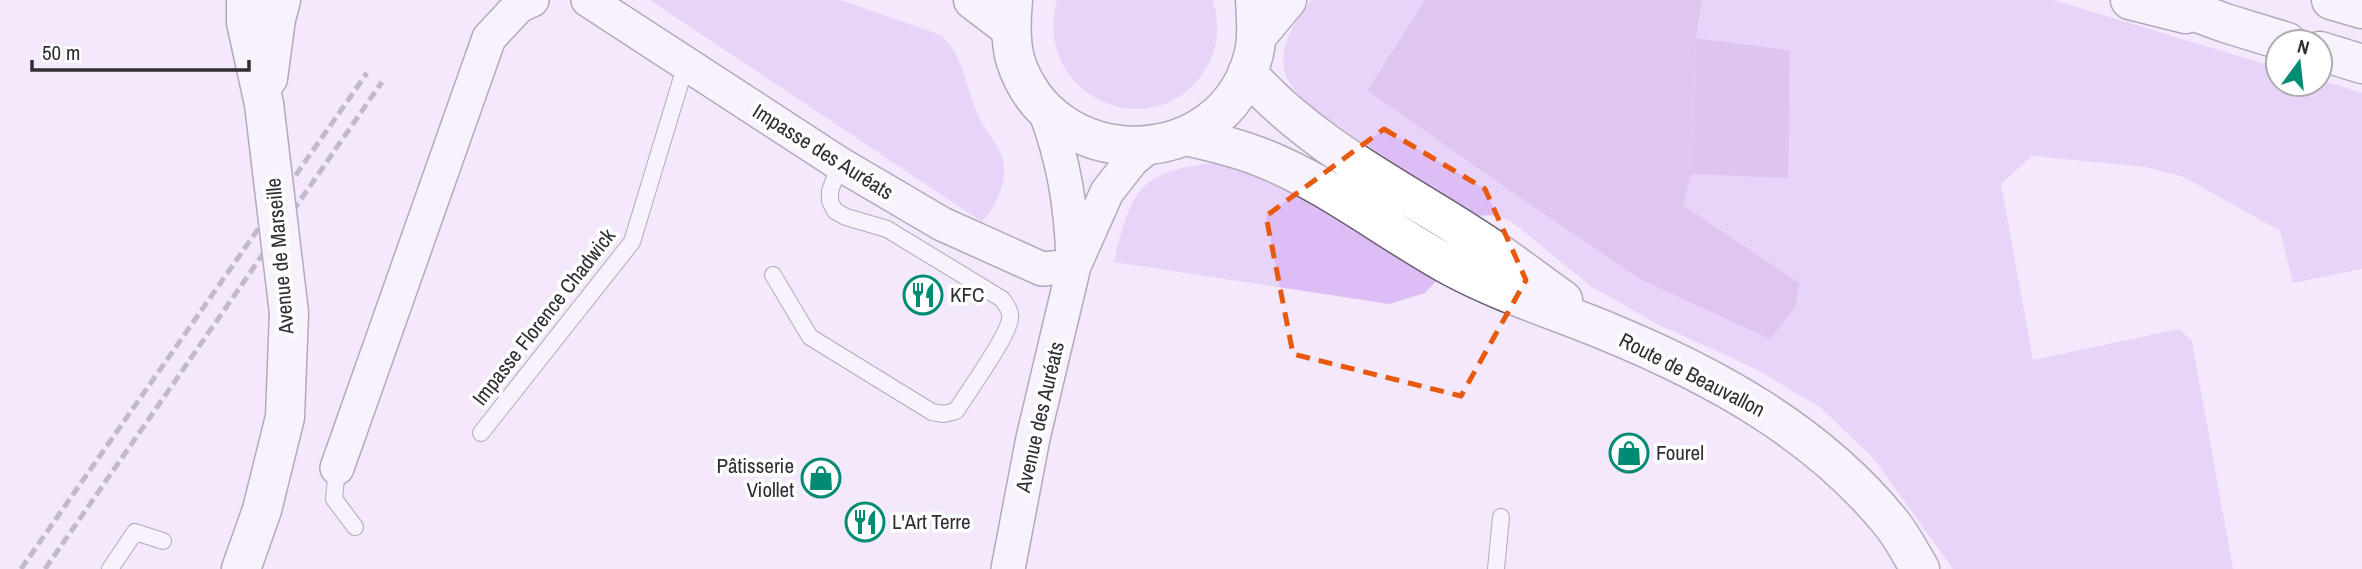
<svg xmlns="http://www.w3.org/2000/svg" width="2362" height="569" viewBox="0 0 2362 569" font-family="'Archivo Narrow',sans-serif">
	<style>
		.green { fill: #ddbdf5 }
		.forest { fill: #c79de4 }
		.water { fill: #c59ce3 }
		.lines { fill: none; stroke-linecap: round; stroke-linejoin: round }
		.service-casing { stroke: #685e6f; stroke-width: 18 }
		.minor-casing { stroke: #685e6f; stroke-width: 36 }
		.secondary-casing { stroke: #685e6f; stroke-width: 41 }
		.primary-casing { stroke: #685e6f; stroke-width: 41 }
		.trunk-casing { stroke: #685e6f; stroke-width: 41 }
		.service { stroke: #fff; stroke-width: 16 }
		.minor { stroke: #fff; stroke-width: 33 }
		.secondary { stroke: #fff; stroke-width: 38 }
		.primary { stroke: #fff; stroke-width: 38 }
		.trunk { stroke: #fff; stroke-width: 38 }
		.rail { stroke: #88818e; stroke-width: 5; stroke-dasharray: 10 5; stroke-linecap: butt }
		.secondary-bridge-casing { stroke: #685e6f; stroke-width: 41; stroke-linecap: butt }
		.secondary-bridge { stroke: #fff; stroke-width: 38 }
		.marked { fill: none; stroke: #e8590c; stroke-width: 5; stroke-dasharray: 14 9; stroke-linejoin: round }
		.labels { text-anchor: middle; stroke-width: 7; stroke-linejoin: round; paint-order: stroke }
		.street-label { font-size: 21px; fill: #312d34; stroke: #fff }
		.poi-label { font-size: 21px; fill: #312d34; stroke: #fff; text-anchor: start }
	</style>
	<rect width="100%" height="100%" fill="#f3e8fc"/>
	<path class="green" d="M650 0H840L941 35C965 56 966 92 980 119 988 136 1003 147 1004 168 1005 189 995 206 982 222Z
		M1057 0H1213C1219 21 1219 44 1209 63 1162 153 1030 99 1057 0Z
		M1311 0H1425L1367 89 1800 283 1682 205 1691 174 1787 177 1790 50 1696 38 1702 0H2053L2278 68V84H2320V80L2362 93V269L2293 283 2280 231 2184 177 2146 167 2032 156 2001 184 2033 360 2179 329 2192 341 2233 569H1953L1874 459 1821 408 1756 369 1655 323 1592 287 1512 222 1495 215 1472 216 1309 106C1303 99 1297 92 1291 85 1271 55 1294 24 1311 0Z
		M1221 162 1271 179 1442 275 1425 293 1389 304 1114 262C1132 186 1140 171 1221 162Z"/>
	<path class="forest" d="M1425 0H1702L1696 38 1691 174 1683 205 1800 283 1795 308 1770 339 1640 279 1499 183 1367 90Z"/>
	<path class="water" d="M1696 38 1790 50 1788 178 1691 174Z"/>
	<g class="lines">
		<defs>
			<path id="service" d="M773 275 810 337 932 412 944 414 956 411C967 393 1008 337 1010 319 1011 311 1007 306 1002 299L887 229 846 217 835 211 830 201V191L840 164
				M481 433 632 242 686 64
				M337 468 334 499 355 527
				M110 569 135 532 163 541
				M1496 569 1501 517"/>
			<path id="minor" d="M588 0 840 164 942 224 1042 269 1074 266
				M1044 108C1064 160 1071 205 1073 259
				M337 468 489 38 519 6 532 0
				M1008 569 1033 438 1074 266 1107 192 1132 160 1149 146"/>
			<path id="secondary" d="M246 0V22L264 104
				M268 78 276 19 281 0
				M241 569 262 510 285 417 289 313"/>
			<path id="primary" d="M973 0 1011 29
				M1013 0C1011 20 1010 39 1015 59 1051 176 1225 175 1254 53 1258 36 1256 18 1255 0
				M1247 73C1310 144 1392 184 1471 235 1503 255 1532 278 1563 300
				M1185 136C1208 141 1230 146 1252 154 1325 180 1387 232 1454 268 1503 294 1555 310 1606 331 1713 375 1818 432 1892 524 1903 538 1911 554 1920 569"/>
			<path id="trunk" d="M2130 0 2186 14
				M2162 0 2225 23 2287 42
				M2331 0 2362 9
				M1257 36 1287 0
				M2320 51 2362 64"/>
		</defs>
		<use href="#service" class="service-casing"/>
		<use href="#minor" class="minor-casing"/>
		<use href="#secondary" class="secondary-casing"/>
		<use href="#primary" class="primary-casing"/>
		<use href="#trunk" class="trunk-casing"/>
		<use href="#service" class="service"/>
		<use href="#minor" class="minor"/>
		<use href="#secondary" class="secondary"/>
		<use href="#primary" class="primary"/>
		<use href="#trunk" class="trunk"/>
		<path class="rail" d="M21 569 367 73
			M45 569 382 82"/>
		<defs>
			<path id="secondary-bridge" d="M264 104 289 313"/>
		</defs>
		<use href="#secondary-bridge" class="secondary-bridge-casing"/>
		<use href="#secondary-bridge" class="secondary-bridge"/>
	</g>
	<path d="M0 0H2362V569H0ZM1384 129 1485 189 1526 280 1461 396 1293 354 1266 216Z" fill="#f3e8fc" fill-opacity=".55" fill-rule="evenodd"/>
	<path class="marked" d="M1384 129 1485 189 1526 280 1461 396 1293 354 1266 216Z"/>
	<defs>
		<symbol id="restaurant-ring" viewBox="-11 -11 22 22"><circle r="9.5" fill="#fff" stroke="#008b73" stroke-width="1.5"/><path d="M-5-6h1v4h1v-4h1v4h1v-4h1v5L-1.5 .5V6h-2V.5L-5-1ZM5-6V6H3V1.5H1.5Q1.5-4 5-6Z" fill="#008b73"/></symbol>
		<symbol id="shop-ring" viewBox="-11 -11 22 22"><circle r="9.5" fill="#fff" stroke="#008b73" stroke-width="1.5"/><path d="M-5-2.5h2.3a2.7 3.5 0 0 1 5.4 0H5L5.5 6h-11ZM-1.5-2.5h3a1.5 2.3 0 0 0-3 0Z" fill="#008b73"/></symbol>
	</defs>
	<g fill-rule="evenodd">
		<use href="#restaurant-ring" x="901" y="273" width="44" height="44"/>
		<use href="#shop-ring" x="1607" y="431" width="44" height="44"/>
		<use href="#shop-ring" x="799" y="456" width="44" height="44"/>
		<use href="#restaurant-ring" x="843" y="500" width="44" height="44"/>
	</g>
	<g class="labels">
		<g class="street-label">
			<text transform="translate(823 152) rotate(32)" y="7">Impasse des Auréats</text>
			<text transform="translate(280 256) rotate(-95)" y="7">Avenue de Marseille</text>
			<text transform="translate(544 317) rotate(-52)" y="7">Impasse Florence Chadwick</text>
			<text transform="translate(1692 375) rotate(27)" y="7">Route de Beauvallon</text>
			<text transform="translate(1040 417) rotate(-77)" y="7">Avenue des Auréats</text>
		</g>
		<g class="poi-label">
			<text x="950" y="302">KFC</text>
			<text x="1656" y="460">Fourel</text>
			<text x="794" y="473" text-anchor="end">Pâtisserie<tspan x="794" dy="24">Viollet</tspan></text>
			<text x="892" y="529">L'Art Terre</text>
		</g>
	</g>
	<g transform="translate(2299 63) rotate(15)"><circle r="33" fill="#ffffff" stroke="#adabae" stroke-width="2"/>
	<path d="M0-5L12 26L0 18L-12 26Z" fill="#008b73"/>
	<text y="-10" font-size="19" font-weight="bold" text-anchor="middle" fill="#312d34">N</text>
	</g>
	<path d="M32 60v10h217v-10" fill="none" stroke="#312d34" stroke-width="3.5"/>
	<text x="42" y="60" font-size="21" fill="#312d34" stroke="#ffffff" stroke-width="5" paint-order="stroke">50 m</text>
</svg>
